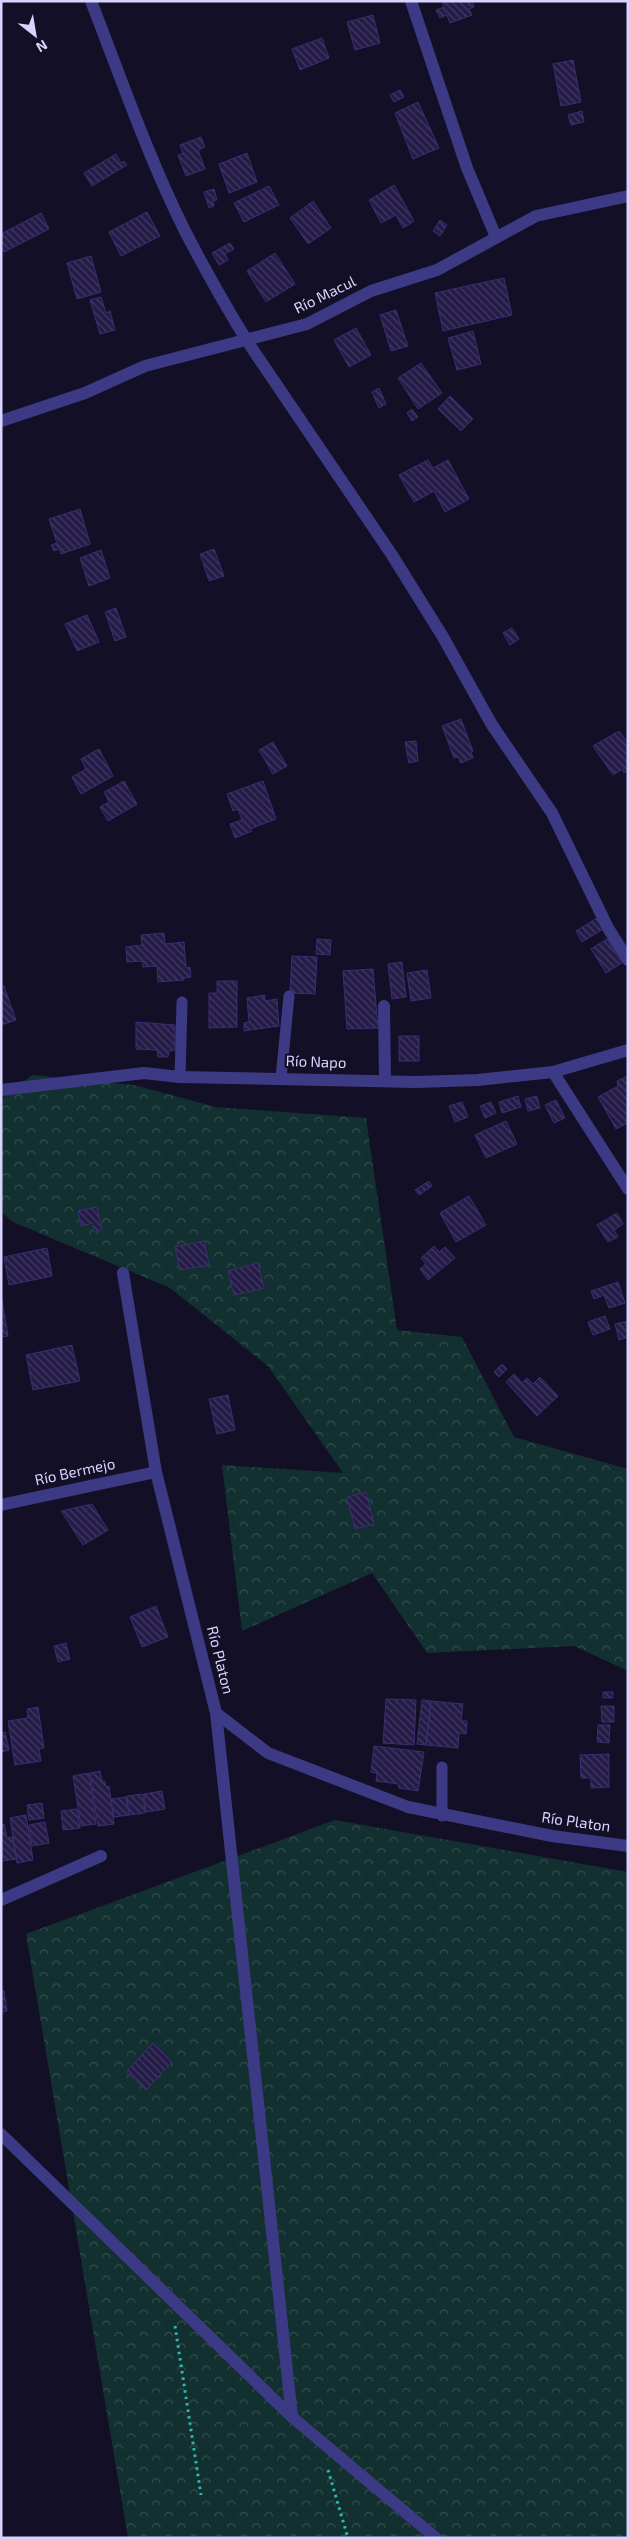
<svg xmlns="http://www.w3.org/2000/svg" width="629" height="2539" viewBox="0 0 629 2539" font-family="'Exo 2',sans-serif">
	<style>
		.forest { fill: url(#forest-crowns) }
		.building { fill: url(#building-back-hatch); stroke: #3b2d73 }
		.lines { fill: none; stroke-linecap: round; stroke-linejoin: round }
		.path { stroke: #2fb8b0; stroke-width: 3; stroke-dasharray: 2.5 4; stroke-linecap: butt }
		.lane { stroke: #3d3a85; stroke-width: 11 }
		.street { stroke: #3d3a85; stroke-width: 12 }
		.labels { text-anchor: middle; stroke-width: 4.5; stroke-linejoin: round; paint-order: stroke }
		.street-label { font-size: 15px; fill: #d9d4ff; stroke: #130f26 }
	</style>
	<defs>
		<pattern id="forest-crowns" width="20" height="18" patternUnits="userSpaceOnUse" patternTransform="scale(1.25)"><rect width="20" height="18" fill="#12302f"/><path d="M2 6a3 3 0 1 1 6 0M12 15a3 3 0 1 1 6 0" fill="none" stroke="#344d4e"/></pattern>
		<pattern id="building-back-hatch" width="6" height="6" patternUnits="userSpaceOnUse" patternTransform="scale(1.25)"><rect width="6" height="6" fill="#241b47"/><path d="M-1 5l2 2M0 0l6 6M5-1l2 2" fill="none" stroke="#433b63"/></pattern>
	</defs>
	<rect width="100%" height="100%" fill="#130f26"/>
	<path class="forest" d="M32 1075 134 1085 216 1107 366 1118 397 1330 462 1337 514 1437 628 1469V1671L574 1646 427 1653 372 1573 242 1631 222 1465 343 1473 268 1366 170 1288 13 1222 1 1212V1099Z
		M335 1820 628 1872V2538H128L26 1934Z"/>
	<path class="building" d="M442 1H472L474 7 469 9 472 15 450 23 447 15 440 18 436 10 444 7Z
		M373 15 380 43 355 50 347 22Z
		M322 38 329 58 300 70 292 49Z
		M573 60 581 102 561 106 553 64Z
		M400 90 404 97 394 102 390 95Z
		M418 102 439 148 413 159 395 113Z
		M582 111 584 122 571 125 568 115Z
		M201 137 205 147 198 150 205 169 186 176 178 155 183 154 180 145Z
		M247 153 257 182 229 193 219 164Z
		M116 154 121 163 124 161 127 165 92 186 84 173Z
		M394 185 414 221 403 228 396 215 381 223 369 200Z
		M269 186 279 205 244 222 234 203Z
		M214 189 217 200 213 201 214 206 209 208 204 192Z
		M313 201 331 228 308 244 290 218Z
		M147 212 160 236 121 256 109 232Z
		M41 213 49 229 4 252 1 247V234Z
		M440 220 447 225 440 236 433 231Z
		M230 243 234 249 225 254 228 260 219 265 212 253Z
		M275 253 295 284 266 302 247 271Z
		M91 256 101 292 77 299 67 263Z
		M504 278 512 315 443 331 435 293Z
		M101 297 106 313 110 311 115 330 100 334 90 300Z
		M396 310 408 346 391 351 380 315Z
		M356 328 371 355 349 367 334 340Z
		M473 331 481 364 457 370 448 338Z
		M421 363 442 393 418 409 398 378Z
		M379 388 386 404 379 408 372 392Z
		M450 396 473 419 461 431 438 409Z
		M412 409 418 417 412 421 407 413Z
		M428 460 433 468 448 460 469 499 445 512 434 491 414 502 399 475Z
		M80 509 90 544 61 554 59 549 54 551 51 545 57 543 49 519Z
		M214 549 224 576 209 581 200 554Z
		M101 550 110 578 89 586 80 558Z
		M116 608 126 637 115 641 105 612Z
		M87 615 99 642 77 651 65 624Z
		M512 628 519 639 510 645 503 633Z
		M461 719 473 751 471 752 473 758 461 763 458 757 454 758 442 726Z
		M619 731 628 743V770L624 773 623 769 613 775 593 746Z
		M416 741 418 761 409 763 405 742Z
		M273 742 287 766 273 774 259 750Z
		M99 749 113 776 81 794 72 777 86 769 81 759Z
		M124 781 137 804 108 821 100 807 109 802 104 792Z
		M263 781 276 819 250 829 252 831 235 838 230 824 242 820 238 809 233 811 227 794Z
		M597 918 603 929 582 942 576 931Z
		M164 933 165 944 184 942 186 968 190 967 191 977 184 978V980L158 982 157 966 143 967 142 961 127 962 126 947 142 945 141 935Z
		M317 939 331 940 330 955 316 954Z
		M607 939 622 963 606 973 591 949Z
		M292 956 317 957 315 994 290 993Z
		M402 962 406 997 392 999 388 964Z
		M373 969 378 1028 347 1029 343 971Z
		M427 970 431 998 411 1001 407 973Z
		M217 981H237V1027L209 1028V993H217Z
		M4 986 16 1020 1 1025V987Z
		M265 995V1001L277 999 279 1026 244 1031V1023L249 1022 247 998Z
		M136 1022 175 1025V1050L169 1051 168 1057H158L157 1050 136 1049Z
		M399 1036H419V1061H399Z
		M628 1076V1123L616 1129 598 1097 618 1086 617 1081Z
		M518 1096 521 1107 502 1113 499 1102Z
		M537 1096 540 1108 528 1111 525 1099Z
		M556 1100 565 1118 554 1123 545 1105Z
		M462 1102 468 1117 455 1122 449 1106Z
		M491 1102 496 1113 485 1118 480 1106Z
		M506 1121 517 1144 486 1158 475 1135Z
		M429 1181 432 1186 419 1195 415 1190Z
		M469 1196 486 1225 456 1242 440 1213Z
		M97 1207 102 1230 94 1232 93 1223 81 1226 78 1211Z
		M617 1213 623 1224 614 1230 618 1237 608 1242 597 1225Z
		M204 1241 209 1265 180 1270 175 1247Z
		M434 1246 439 1252 445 1247 455 1258 428 1280 420 1269 426 1264 421 1258Z
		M47 1248 52 1276 9 1285 4 1257Z
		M258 1263 264 1288 234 1295 228 1271Z
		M618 1282 625 1303 609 1308 604 1295 594 1299 591 1291Z
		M1 1295 8 1336 1 1337Z
		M605 1316 610 1329 593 1335 588 1322Z
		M628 1321V1337L619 1340 615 1324Z
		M72 1345 80 1381 33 1390 26 1355Z
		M502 1364 507 1369 499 1377 494 1372Z
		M514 1374 522 1383 527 1378 533 1384 540 1377 558 1396 537 1416 506 1382Z
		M228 1395 235 1430 217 1434 209 1399Z
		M366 1492 374 1524 355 1529 347 1497Z
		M92 1504 108 1530 83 1545 61 1511Z
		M156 1606 168 1637 142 1647 130 1617Z
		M66 1643 70 1659 58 1662 54 1646Z
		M603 1692H613V1698H603Z
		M386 1699 416 1700 414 1745 383 1743Z
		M422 1700 431 1701 426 1745 417 1744Z
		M431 1701 463 1704 461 1721H467L466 1734 459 1733 458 1748 426 1745Z
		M601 1706H614V1722H602Z
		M38 1707 44 1748 39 1749 41 1761 15 1765 8 1721 28 1718 27 1709Z
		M598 1725H610L609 1743 597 1742Z
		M5 1732 9 1750 1 1752V1733Z
		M374 1746 424 1752 418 1791 399 1788 398 1784 376 1781 377 1773 371 1772Z
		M609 1754V1787L591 1788V1778H581L580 1755Z
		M100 1771 102 1781H105L106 1787 109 1786 114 1824 98 1826 90 1773Z
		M89 1773 96 1824 81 1826 73 1776Z
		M162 1791 165 1809 146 1812 144 1794Z
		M143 1794 145 1813 129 1815 127 1796Z
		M126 1797 129 1815 114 1817 111 1799Z
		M42 1803 44 1818 29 1820 27 1805Z
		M77 1809 80 1828 63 1830 61 1811Z
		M26 1815 33 1860 17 1863 10 1818Z
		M45 1822 49 1843 32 1846 29 1825Z
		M4 1824 7 1838 12 1837 17 1859 1 1861V1825Z
		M1 1991H4L7 2011 1 2012Z
		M153 2043 172 2062 146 2090 126 2072Z"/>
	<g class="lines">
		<path class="path" d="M175 2326 201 2495
			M328 2470 348 2538"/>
		<path class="lane" d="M180 1077 182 1002
			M281 1078 289 996
			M442 1767V1816"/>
		<path class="street" d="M91 1C121 78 148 157 185 231 204 268 225 305 247 341L392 555 443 637 492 725 552 813 608 928 628 960
			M411 1 467 168 496 237
			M1 421 85 393 145 366 307 324 371 291 437 270 536 216 628 196
			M384 1006 385 1081
			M553 1072 628 1189
			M1 1090 144 1073 180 1077 416 1082 478 1080 553 1072 628 1050
			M123 1273 156 1472 216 1713 268 1753 408 1807 552 1836 628 1846
			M1 1505 156 1472
			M216 1713 292 2417
			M1 1900 101 1856
			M1 2134 292 2417 436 2538"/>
	</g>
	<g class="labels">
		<g class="street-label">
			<text transform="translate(325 295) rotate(-26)" y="5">Río Macul</text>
			<text transform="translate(316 1062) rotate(2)" y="5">Río Napo</text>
			<text transform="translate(75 1472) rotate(-12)" y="5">Río Bermejo</text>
			<text transform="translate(220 1660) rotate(76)" y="5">Río Platon</text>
			<text transform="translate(576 1822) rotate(8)" y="5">Río Platon</text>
		</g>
	</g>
	<rect width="629" height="2539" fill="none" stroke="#d9d4ff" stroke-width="5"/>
	<g transform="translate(35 35) rotate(149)" stroke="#130f26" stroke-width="4" paint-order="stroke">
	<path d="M0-4L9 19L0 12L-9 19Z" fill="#d9d4ff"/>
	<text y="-8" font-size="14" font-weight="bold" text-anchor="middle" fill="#d9d4ff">N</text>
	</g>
</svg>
